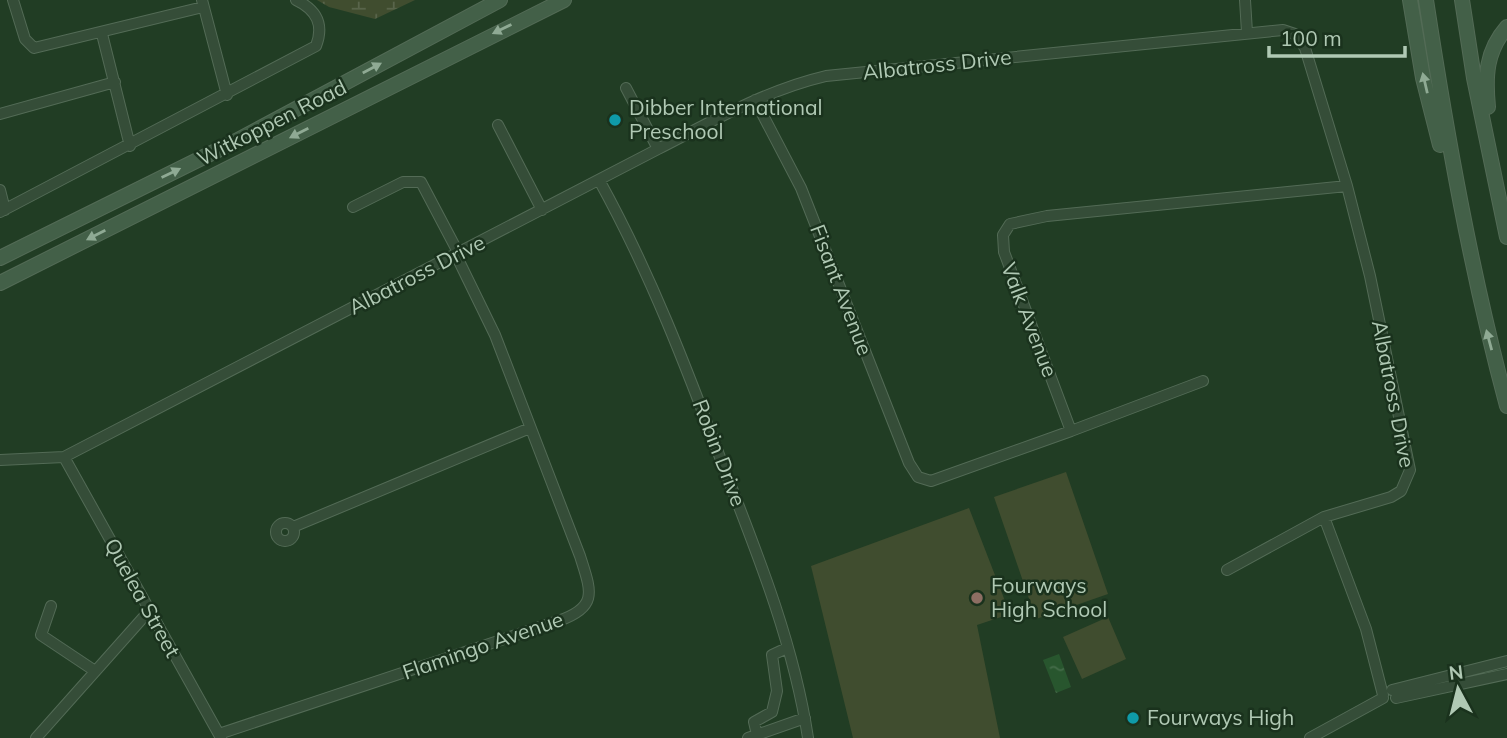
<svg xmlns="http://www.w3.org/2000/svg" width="1507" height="738" viewBox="0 0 1507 738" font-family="Mulish,sans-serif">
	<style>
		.wetland { fill: url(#wetland-marsh) }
		.pitch { fill: #404d2f }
		.water { fill: url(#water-ripples) }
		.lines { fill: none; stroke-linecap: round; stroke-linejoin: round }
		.minor-casing { stroke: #536b56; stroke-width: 12 }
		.secondary-casing { stroke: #536b56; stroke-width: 16 }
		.minor { stroke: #354d38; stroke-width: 10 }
		.secondary { stroke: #436048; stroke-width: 14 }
		.oneway { fill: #8faa94 }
		.culture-dot { fill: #0f9aa8; stroke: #1a321d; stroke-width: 2.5 }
		.education-dot { fill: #8d6e63; stroke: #1a321d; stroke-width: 2.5 }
		.labels { text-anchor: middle; stroke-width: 5; stroke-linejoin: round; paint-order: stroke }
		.street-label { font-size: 21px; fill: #b0c9b4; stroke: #1a321d }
		.poi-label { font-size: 21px; fill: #b0c9b4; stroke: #1a321d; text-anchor: start }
	</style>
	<defs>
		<pattern id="wetland-marsh" width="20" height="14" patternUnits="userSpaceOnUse" patternTransform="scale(1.75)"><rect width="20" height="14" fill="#404d2f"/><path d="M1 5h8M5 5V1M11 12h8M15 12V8" fill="none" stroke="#59654b"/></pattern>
		<pattern id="water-ripples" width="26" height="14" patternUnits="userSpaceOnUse" patternTransform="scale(1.75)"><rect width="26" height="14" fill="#28562e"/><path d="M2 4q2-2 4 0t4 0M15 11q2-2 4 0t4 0" fill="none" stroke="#456d4a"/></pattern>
	</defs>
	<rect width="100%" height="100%" fill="#213d24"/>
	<path class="wetland" d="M317 0H415L375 19 329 7Z"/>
	<path class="pitch" d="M1066 472 1108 594 1036 619 994 497Z
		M969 508 1010 614 977 625 1000 738H853L811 566Z
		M1108 617 1126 659 1082 679 1063 637Z"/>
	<path class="water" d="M1059 654 1071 687 1056 693 1043 660Z"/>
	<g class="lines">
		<defs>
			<path id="minor" d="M13 0 25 39 34 48 203 7
				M202 0 227 95
				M1245 0 1247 32
				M102 34 130 146
				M626 88 658 149
				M755 100 801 188 909 463 918 477 931 481 1071 431 1004 252 1003 235 1010 224 1047 216 1347 186
				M0 114 115 82
				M498 125 542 210
				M599 180C650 272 687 369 724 468 758 555 794 645 808 738
				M0 190 5 210
				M353 207 403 182H421L459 254
				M0 212 316 46C324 25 317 10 296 0
				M1071 431 1203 381
				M64 457 221 738
				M0 460 64 457 658 149C713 121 766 90 826 76L1283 30 1295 34 1305 48 1347 186 1370 276 1410 470 1401 491 1391 497 1324 517 1227 570
				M1324 517 1366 629 1383 695
				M276 532a9 9 0 1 1 18 0a9 9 0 1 1-18 0Z
				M293 527 530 428
				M51 606 41 635 95 671
				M1392 690 1507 661
				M1396 698 1507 674
				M219 734 558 621C599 607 591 591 580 556L495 335 456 255
				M757 735 754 722 772 712 777 691 772 655 787 648
				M36 738 149 611
				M748 738 805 718
				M1310 738 1383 698"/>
			<path id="secondary" d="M1410 0 1423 78 1440 145
				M1426 0C1447 137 1471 272 1507 406
				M1462 0 1474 78 1507 237
				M1488 107C1485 76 1486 51 1507 27
				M0 258 236 141 500 0
				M0 283 564 0"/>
		</defs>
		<use href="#minor" class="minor-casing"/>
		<use href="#secondary" class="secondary-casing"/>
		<use href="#minor" class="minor"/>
		<use href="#secondary" class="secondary"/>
	</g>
	<defs><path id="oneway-solid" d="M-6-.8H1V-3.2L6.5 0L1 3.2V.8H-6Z" transform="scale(1.75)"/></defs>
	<g class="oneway">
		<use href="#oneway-solid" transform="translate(502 29) rotate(154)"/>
		<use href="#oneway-solid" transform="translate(372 68) rotate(-28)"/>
		<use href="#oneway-solid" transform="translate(1425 83) rotate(-103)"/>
		<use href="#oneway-solid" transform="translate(299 133) rotate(153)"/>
		<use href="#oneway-solid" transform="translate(171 173) rotate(-26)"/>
		<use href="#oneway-solid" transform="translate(96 235) rotate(153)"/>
		<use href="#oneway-solid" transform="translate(1489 340) rotate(-105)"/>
	</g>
	<g class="culture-dot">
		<circle cx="615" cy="120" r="7"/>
		<circle cx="1133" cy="718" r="7"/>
	</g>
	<circle class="education-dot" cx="977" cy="598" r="7"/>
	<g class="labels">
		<g class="street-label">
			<text transform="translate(937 65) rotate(-6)" y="7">Albatross Drive</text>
			<text transform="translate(272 123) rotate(-27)" y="7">Witkoppen Road</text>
			<text transform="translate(417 275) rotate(-27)" y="7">Albatross Drive</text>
			<text transform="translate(841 290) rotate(69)" y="7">Fisant Avenue</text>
			<text transform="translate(1029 320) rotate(69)" y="7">Valk Avenue</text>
			<text transform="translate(1393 394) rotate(79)" y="7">Albatross Drive</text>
			<text transform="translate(719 453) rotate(69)" y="7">Robin Drive</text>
			<text transform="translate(142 598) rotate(61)" y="7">Quelea Street</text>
			<text transform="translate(483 646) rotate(-19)" y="7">Flamingo Avenue</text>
		</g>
		<g class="poi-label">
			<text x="629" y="115">Dibber International<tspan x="629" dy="24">Preschool</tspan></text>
			<text x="991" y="593">Fourways<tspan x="991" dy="24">High School</tspan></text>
			<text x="1147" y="725">Fourways High</text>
		</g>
	</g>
	<g transform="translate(1458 689) rotate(353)" stroke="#1a321d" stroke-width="5" paint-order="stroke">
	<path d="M0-5L12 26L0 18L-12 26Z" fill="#b0c9b4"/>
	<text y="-10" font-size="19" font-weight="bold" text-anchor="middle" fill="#b0c9b4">N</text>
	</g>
	<path d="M1269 46v10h136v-10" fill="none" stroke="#b0c9b4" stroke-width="3.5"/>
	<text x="1280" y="46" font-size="21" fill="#b0c9b4" stroke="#1a321d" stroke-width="5" paint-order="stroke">100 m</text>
</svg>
